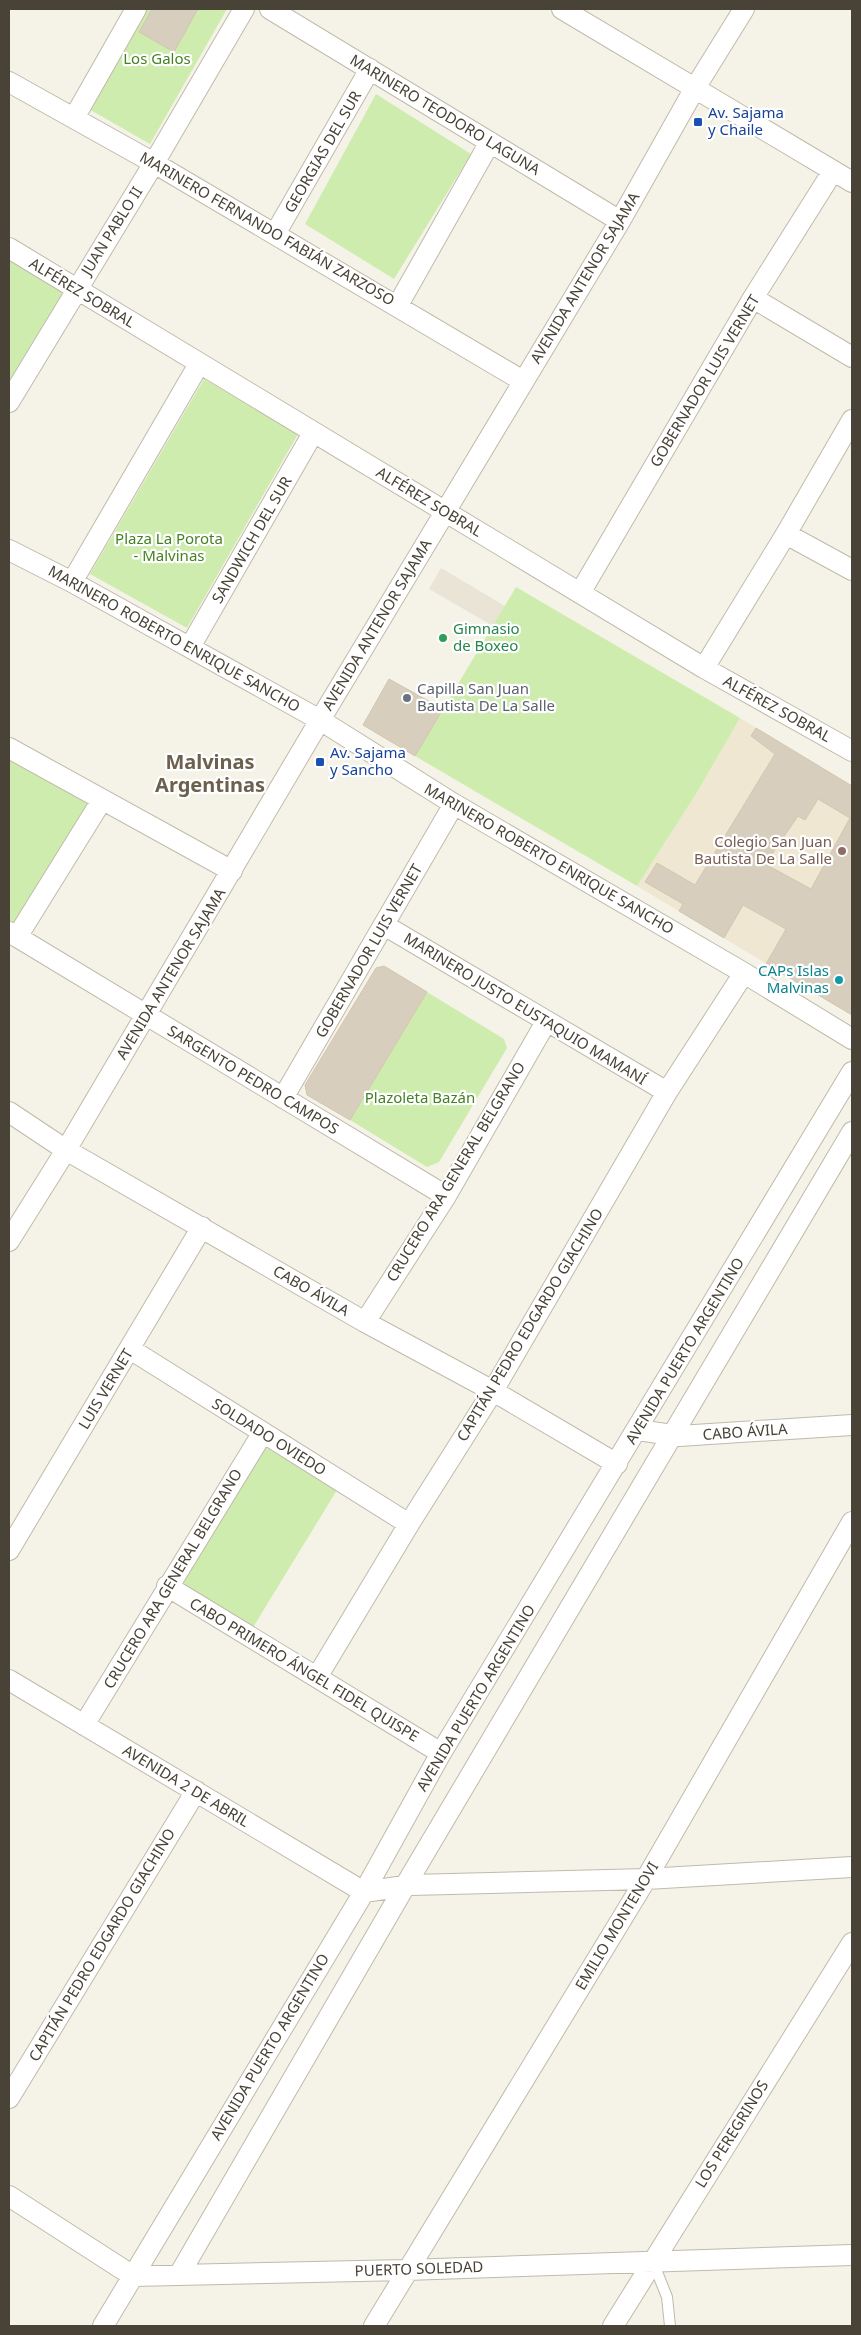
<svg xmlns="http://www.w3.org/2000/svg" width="861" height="2335" viewBox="0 0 861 2335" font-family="'Noto Sans',sans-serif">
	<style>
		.residential { fill: #e9e4d6 }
		.education { fill: #efe7d2 }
		.green { fill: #cfecaf }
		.building { fill: #d8cebd; stroke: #d3c6b0; fill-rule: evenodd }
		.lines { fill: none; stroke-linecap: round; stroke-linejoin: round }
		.lane-casing { stroke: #c1baaa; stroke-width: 12 }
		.street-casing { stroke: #c1baaa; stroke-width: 22 }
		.lane { stroke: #fff; stroke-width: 10 }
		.street { stroke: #fff; stroke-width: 20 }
		.transit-dot { fill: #1a4fb4; stroke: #fff; stroke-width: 2 }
		.leisure-dot { fill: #2e9e5b; stroke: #fff; stroke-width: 2 }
		.worship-dot { fill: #6b7280; stroke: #fff; stroke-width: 2 }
		.education-dot { fill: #8d6e63; stroke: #fff; stroke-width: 2 }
		.culture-dot { fill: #0f9aa8; stroke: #fff; stroke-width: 2 }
		.labels { text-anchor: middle; stroke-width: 4.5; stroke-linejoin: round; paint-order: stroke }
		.park-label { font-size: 15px; fill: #468025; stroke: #fff }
		.transit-label { font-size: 15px; fill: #164399; stroke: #fff; text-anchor: start }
		.street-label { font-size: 15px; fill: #494236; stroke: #fff }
		.leisure-label { font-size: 15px; fill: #27864d; stroke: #fff; text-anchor: start }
		.worship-label { font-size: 15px; fill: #5b616d; stroke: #fff; text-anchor: start }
		.education-label { font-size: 15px; fill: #785e54; stroke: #fff; text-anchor: end }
		.culture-label { font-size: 15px; fill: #0d838f; stroke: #fff; text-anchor: end }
		.district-label { font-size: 20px; font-weight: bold; fill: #6d614d; stroke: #fff }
	</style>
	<rect width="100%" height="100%" fill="#f5f2e8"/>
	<path class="residential" d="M441 568 505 606 493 626 429 589Z"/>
	<path class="education" d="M740 718 852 786V815L814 884 852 908V912L807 988 637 886 696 794Z"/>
	<path class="green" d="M144 9H227L150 144 87 108Z
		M376 94 471 154 394 279 305 224Z
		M9 260 64 292 9 386Z
		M204 379 298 434 187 628 90 574Z
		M516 587 740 718 696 794 637 886 415 756Z
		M9 759 89 803 16 926 9 921Z
		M427 992 504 1039 507 1048 439 1162 427 1167 350 1120Z
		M265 1447 337 1490 252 1629 181 1586Z"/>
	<path class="building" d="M152 9H198L174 52 139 32Z
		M389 679 443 709 415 756 363 725Z
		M756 728 852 786V1015L766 964 786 929 743 905 724 938 679 911 683 904 645 882 657 863 695 885 775 754 751 736ZM818 799 850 818 811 889 765 864 798 816 805 820Z
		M384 966 427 992 350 1120 307 1095 305 1085 376 968Z"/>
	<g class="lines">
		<defs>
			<path id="lane" d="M653 2262 667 2297 670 2326"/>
			<path id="street" d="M270 9 620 221
				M562 9 852 182
				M9 82 154 163 523 381
				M74 118 136 9
				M275 234 370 69
				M9 248 704 668 852 751
				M753 298 852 357
				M398 305 490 142
				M9 402 154 163 244 9
				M786 534 852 570
				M9 550 72 582 320 720 454 804 744 973 852 1039
				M72 582 199 364
				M580 593 753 298 833 171
				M190 647 313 433
				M704 668 786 534 852 420
				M9 748 232 871
				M384 925 667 1092
				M9 932 446 1196
				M17 937 102 800
				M283 1098 454 804
				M9 1112 66 1150 365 1322 493 1391 617 1464
				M9 1241 66 1150 320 720 620 221 695 88 744 9
				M365 1322 446 1196 546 1022
				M130 1349 409 1524
				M638 1430 679 1436 852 1425
				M9 1550 202 1227
				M167 1586 441 1753
				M317 1677 409 1524 493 1391 667 1092 744 973
				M9 1680 364 1892 411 1885 646 1879 852 1867
				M84 1725 262 1434
				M9 2098 196 1791
				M9 2196 133 2276 406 2270 852 2255
				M179 2275 405 1886 852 1132
				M103 2326 364 1892 441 1753 852 1072
				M374 2326 646 1879 852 1522
				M613 2326 852 1943"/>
		</defs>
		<use href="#lane" class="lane-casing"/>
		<use href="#street" class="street-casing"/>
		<use href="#lane" class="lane"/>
		<use href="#street" class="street"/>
	</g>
	<g class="transit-dot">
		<rect x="693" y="117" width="10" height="10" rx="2.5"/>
		<rect x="315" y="757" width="10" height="10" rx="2.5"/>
	</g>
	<circle class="leisure-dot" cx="443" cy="638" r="5"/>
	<circle class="worship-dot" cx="407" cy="698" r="5"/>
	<circle class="education-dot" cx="842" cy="851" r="5"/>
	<circle class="culture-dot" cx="839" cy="980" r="5"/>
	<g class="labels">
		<g class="park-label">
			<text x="157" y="64">Los Galos</text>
			<text x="169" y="544">Plaza La Porota<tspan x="169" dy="17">- Malvinas</tspan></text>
			<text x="420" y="1103">Plazoleta Bazán</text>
		</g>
		<g class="transit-label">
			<text x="708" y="118">Av. Sajama<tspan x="708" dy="17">y Chaile</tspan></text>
			<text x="330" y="758">Av. Sajama<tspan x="330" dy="17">y Sancho</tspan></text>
		</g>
		<g class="street-label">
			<text transform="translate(445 115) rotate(31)" y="5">MARINERO TEODORO LAGUNA</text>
			<text transform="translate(323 152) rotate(-60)" y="5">GEORGIAS DEL SUR</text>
			<text transform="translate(267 229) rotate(30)" y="5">MARINERO FERNANDO FABIÁN ZARZOSO</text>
			<text transform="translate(112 231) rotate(-58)" y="5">JUAN PABLO II</text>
			<text transform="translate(585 278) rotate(-59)" y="5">AVENIDA ANTENOR SAJAMA</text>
			<text transform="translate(82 293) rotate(31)" y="5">ALFÉREZ SOBRAL</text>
			<text transform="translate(705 381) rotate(-59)" y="5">GOBERNADOR LUIS VERNET</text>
			<text transform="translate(429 502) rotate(31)" y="5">ALFÉREZ SOBRAL</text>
			<text transform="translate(252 540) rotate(-60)" y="5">SANDWICH DEL SUR</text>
			<text transform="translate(377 625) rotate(-59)" y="5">AVENIDA ANTENOR SAJAMA</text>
			<text transform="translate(174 639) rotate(29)" y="5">MARINERO ROBERTO ENRIQUE SANCHO</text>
			<text transform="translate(777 709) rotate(29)" y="5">ALFÉREZ SOBRAL</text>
			<text transform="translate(549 859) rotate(30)" y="5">MARINERO ROBERTO ENRIQUE SANCHO</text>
			<text transform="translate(369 951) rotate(-60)" y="5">GOBERNADOR LUIS VERNET</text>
			<text transform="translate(171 974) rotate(-59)" y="5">AVENIDA ANTENOR SAJAMA</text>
			<text transform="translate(525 1009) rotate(31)" y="5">MARINERO JUSTO EUSTAQUIO MAMANÍ</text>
			<text transform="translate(253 1080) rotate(31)" y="5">SARGENTO PEDRO CAMPOS</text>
			<text transform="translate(456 1172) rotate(-59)" y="5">CRUCERO ARA GENERAL BELGRANO</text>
			<text transform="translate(311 1291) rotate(30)" y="5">CABO ÁVILA</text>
			<text transform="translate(530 1325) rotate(-59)" y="5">CAPITÁN PEDRO EDGARDO GIACHINO</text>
			<text transform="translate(685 1351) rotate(-59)" y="5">AVENIDA PUERTO ARGENTINO</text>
			<text transform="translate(106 1389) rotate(-59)" y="5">LUIS VERNET</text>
			<text transform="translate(745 1432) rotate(-4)" y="5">CABO ÁVILA</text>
			<text transform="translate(269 1437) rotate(32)" y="5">SOLDADO OVIEDO</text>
			<text transform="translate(173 1579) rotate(-59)" y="5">CRUCERO ARA GENERAL BELGRANO</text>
			<text transform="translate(304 1670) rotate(31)" y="5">CABO PRIMERO ÁNGEL FIDEL QUISPE</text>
			<text transform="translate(476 1698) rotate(-59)" y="5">AVENIDA PUERTO ARGENTINO</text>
			<text transform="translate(186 1786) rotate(31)" y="5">AVENIDA 2 DE ABRIL</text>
			<text transform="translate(617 1926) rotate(-59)" y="5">EMILIO MONTENOVI</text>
			<text transform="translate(102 1945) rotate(-59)" y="5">CAPITÁN PEDRO EDGARDO GIACHINO</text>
			<text transform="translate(270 2047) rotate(-59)" y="5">AVENIDA PUERTO ARGENTINO</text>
			<text transform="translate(732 2134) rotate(-58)" y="5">LOS PEREGRINOS</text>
			<text transform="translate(419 2269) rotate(-2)" y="5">PUERTO SOLEDAD</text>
		</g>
		<g class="leisure-label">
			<text x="453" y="634">Gimnasio<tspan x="453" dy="17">de Boxeo</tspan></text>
		</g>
		<g class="worship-label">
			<text x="417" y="694">Capilla San Juan<tspan x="417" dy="17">Bautista De La Salle</tspan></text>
		</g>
		<g class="education-label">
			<text x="832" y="847">Colegio San Juan<tspan x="832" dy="17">Bautista De La Salle</tspan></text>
		</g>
		<g class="culture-label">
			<text x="829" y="976">CAPs Islas<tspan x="829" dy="17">Malvinas</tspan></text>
		</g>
		<g class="district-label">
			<text x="210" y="769">Malvinas<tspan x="210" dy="23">Argentinas</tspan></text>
		</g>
	</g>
	<rect width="861" height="2335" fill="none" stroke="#494236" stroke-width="20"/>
</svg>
